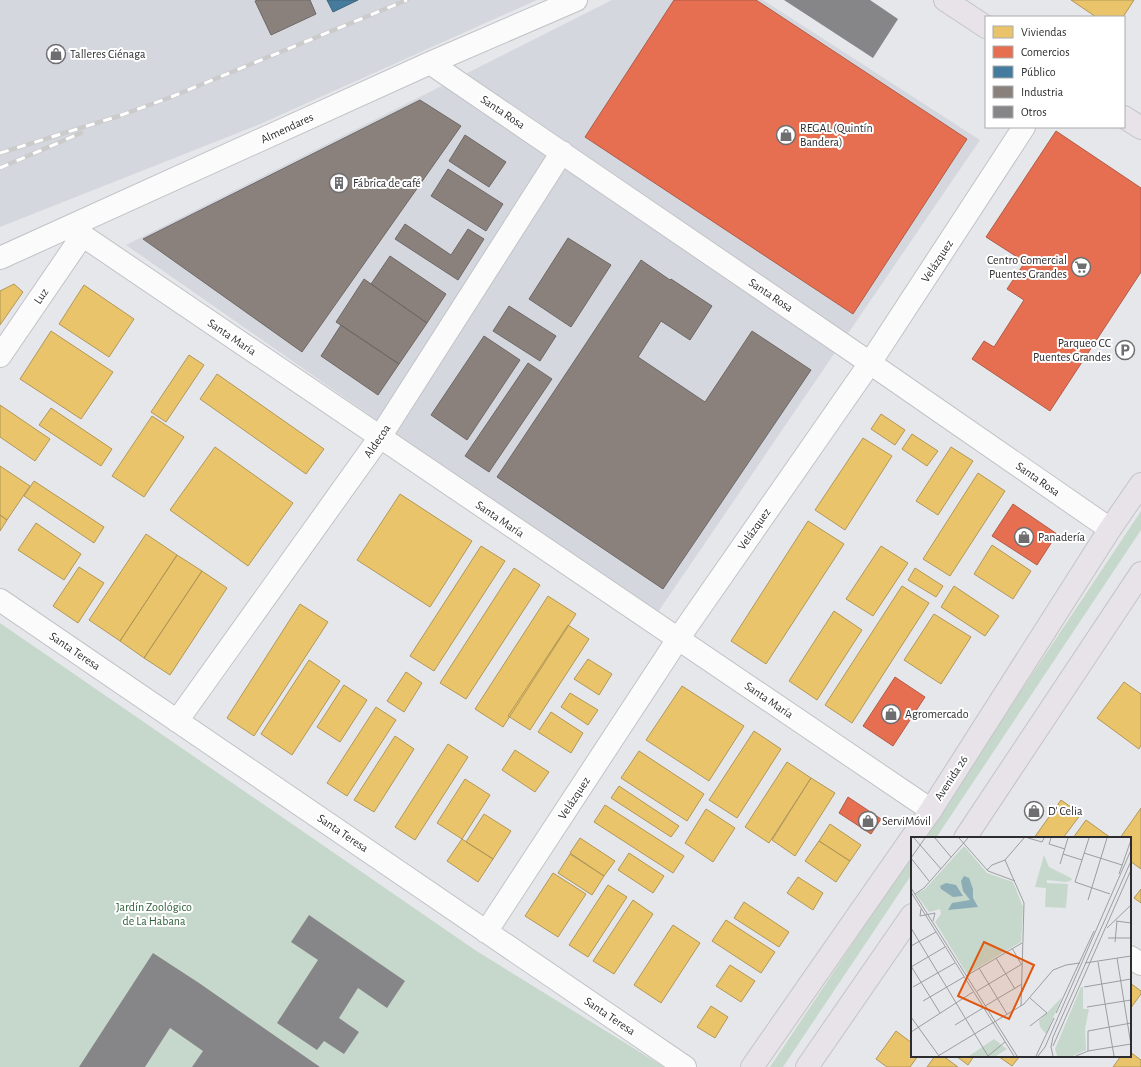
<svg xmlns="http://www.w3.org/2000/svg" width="1141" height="1067" viewBox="0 0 1141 1067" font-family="'Alegreya Sans',sans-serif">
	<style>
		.built { fill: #d5d7df }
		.green { fill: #c6d8cb }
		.homes { fill: #e9c46a; stroke: #b19758 }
		.shops { fill: #e76f51; stroke: #af5b47 }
		.public { fill: #457b9d; stroke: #3e647c }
		.industry { fill: #8a817c; stroke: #6e6865 }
		.building { fill: #868689 }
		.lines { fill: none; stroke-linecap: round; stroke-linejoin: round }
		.street-casing { stroke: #c2c3c6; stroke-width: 24 }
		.primary-casing { stroke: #c4c4c6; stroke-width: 24 }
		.street { stroke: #fbfbfc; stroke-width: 22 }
		.primary { stroke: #e7e3e8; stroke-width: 22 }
		.rail-casing { stroke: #cbcbcc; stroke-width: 4.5 }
		.rail { stroke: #fff; stroke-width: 3; stroke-dasharray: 9; stroke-linecap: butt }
		.labels { text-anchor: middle; stroke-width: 4; stroke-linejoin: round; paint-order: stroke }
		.poi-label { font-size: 12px; fill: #2d2d2f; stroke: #fff; text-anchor: start }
		.street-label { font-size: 12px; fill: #2d2d2f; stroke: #fff }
		.park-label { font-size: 12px; fill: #2f613b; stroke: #fff }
		.inset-road { fill: none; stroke: #9c9da0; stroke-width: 1 }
		.view { fill: #df570e; fill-opacity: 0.15; stroke: #df570e; stroke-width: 2 }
		.inset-edge { fill: none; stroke: #2d2d2f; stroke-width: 2 }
	</style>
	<rect width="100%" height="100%" fill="#e6e7eb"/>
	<path class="built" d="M0 0H537L258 125 0 227Z
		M612 0H763L980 140 656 615 126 245Z"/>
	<path class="green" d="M1141 511V530L936 838H923Z
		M0 623 475 950 664 1067H0Z
		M912 855V874L783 1067H770Z"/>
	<path class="homes" d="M1071 0H1134L1123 17H1096Z
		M14 284 23 292 0 325V291Z
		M84 285 134 319 109 357 59 324Z
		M51 331 113 372 81 419 20 379Z
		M189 355 204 365 166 422 151 412Z
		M217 374 324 449 306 474 200 399Z
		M0 405 50 439 35 461 0 437Z
		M51 408 112 449 101 466 39 425Z
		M881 414 905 430 895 445 871 429Z
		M152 416 184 437 144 497 112 476Z
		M912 434 938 451 927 466 902 449Z
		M863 438 892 456 845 530 815 510Z
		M215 447 293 503 248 566 170 510Z
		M951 447 973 461 938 515 916 501Z
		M0 466 30 486 7 520 0 515Z
		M978 473 1005 491 950 576 923 559Z
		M34 481 104 527 94 543 24 496Z
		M400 494 472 541 430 607 357 560Z
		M0 515 7 520 0 531Z
		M808 521 844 544 766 664 731 641Z
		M36 523 81 554 64 580 18 550Z
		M146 534 177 555 120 641 89 620Z
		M992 545 1031 571 1013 599 974 574Z
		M481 546 505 561 434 671 410 656Z
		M881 546 908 563 873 616 846 599Z
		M177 555 202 571 144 658 120 641Z
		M79 567 104 583 78 623 53 606Z
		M514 568 540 585 466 699 440 683Z
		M915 568 943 586 936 597 908 580Z
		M202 571 227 588 170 675 144 658Z
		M902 586 929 603 852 723 825 705Z
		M954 586 999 616 985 636 941 607Z
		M548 596 576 614 503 727 475 709Z
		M300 604 328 622 254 736 227 718Z
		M834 611 862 630 817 700 789 681Z
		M934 614 971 637 941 684 904 660Z
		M568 625 589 639 530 730 508 716Z
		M588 659 612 674 599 695 574 679Z
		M309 660 340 681 292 755 261 734Z
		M406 672 422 683 404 712 387 701Z
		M1124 682 1141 694V745L1139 749 1097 718Z
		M344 685 367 700 340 742 317 727Z
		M682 686 744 726 709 781 646 740Z
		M570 693 598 710 588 725 561 707Z
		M376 707 396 720 347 796 327 783Z
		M551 712 583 733 571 753 538 732Z
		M754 731 781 749 737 818 709 800Z
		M395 736 414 749 374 812 354 800Z
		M448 744 468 757 415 840 395 827Z
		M515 750 549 772 535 792 502 770Z
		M639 751 704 794 687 821 621 778Z
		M787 762 811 778 769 843 745 827Z
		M811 778 835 793 795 856 772 840Z
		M465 779 490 795 462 839 437 823Z
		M619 786 679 826 671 837 611 798Z
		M1061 800 1081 814 1063 838H1034Z
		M605 805 684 856 673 873 594 822Z
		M1141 808V869L1130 861V838H1120Z
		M706 809 735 828 713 862 685 843Z
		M484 814 511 831 493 859 466 842Z
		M1086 820 1111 838H1073Z
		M830 824 861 845 850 861 819 841Z
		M580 838 615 861 604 876 570 853Z
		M462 839 493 859 478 882 447 861Z
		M819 841 850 861 836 882 805 861Z
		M629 853 664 876 653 893 618 870Z
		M570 854 604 876 592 895 558 873Z
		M553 873 586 894 558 937 525 916Z
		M798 877 823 893 813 910 787 893Z
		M608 885 627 897 588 957 569 945Z
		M1141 889V903L1134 898Z
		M633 900 653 914 614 974 593 961Z
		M744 902 789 932 779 947 734 918Z
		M726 920 775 952 761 973 712 941Z
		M673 925 700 943 661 1003 634 985Z
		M730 965 755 981 741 1002 716 986Z
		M1130 983 1141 991V994L1130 1009Z
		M711 1006 728 1017 715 1038 697 1027Z
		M896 1031 912 1043V1056H918L910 1067H887L876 1059Z
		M1130 1052 1141 1060V1067H1113L1121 1056H1130Z
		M935 1056H943L958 1067H927Z
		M956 1056H974L968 1065Z
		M998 1056H1020L1012 1066Z"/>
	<path class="shops" d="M674 0H756L967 139 853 314 585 137Z
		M1056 131 1141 188V272L1050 411 972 359 984 341 994 347 1024 300 1007 289 1025 262 986 237Z
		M1013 504 1057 534 1037 565 992 536Z
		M895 677 925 697 893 746 863 726Z
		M848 797 881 819 871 834 839 813Z"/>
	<path class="public" d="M327 0H358L333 12Z"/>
	<path class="industry" d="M258 0H310L316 14 271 35 255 1Z
		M420 100 461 126 302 352 143 239Z
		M465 135 506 162 489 187 449 161Z
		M448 169 503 204 486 231 431 196Z
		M405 224 451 255 468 229 484 239 458 280 395 239Z
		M568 238 611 265 571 327 529 299Z
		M390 256 446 294 427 323 371 284Z
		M641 260 670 280 671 279 712 306 690 340 661 321 638 357 705 402 752 331 811 370 663 589 497 477 583 348Z
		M364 279 427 323 399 364 336 322Z
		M509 306 556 336 540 361 493 331Z
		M341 325 399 364 378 395 321 356Z
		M484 336 520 360 467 440 431 415Z
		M528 363 552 379 489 472 465 456Z"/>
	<path class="building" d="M784 0H870L898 19 873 58Z
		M309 915 405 981 387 1008 358 988 339 1018 359 1032 344 1054 324 1041 317 1050 277 1023 318 960 291 942Z
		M153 953 199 983 320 1067H192L203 1051 170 1028 145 1067H79Z"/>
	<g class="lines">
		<defs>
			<path id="street" d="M430 63 870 363 1110 529
				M70 227 931 810
				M0 258 430 63 576 0
				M0 356 82 236
				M0 600 685 1067
				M177 721 380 437 562 152
				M486 932 678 639 870 363 1024 127
				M1130 957 1141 964"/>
			<path id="primary" d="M945 0 986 27
				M1124 117 1141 128
				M965 838 1141 573
				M752 1067 931 810 1110 529 1141 484
				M807 1067 912 915"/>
		</defs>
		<use href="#street" class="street-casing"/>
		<use href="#primary" class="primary-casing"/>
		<use href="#street" class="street"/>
		<use href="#primary" class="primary"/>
		<defs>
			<path id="rail" d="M0 153 119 116 171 97 407 0
				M0 168 81 133"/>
		</defs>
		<use href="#rail" class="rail-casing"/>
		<use href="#rail" class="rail"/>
	</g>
	<defs>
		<symbol id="shop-ring" viewBox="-11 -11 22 22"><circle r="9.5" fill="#fff" stroke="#6e6e71" stroke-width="1.5"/><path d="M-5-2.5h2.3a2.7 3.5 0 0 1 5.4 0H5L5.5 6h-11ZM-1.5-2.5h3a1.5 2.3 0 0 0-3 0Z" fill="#6e6e71"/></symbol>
		<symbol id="building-ring" viewBox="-11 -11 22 22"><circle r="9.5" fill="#fff" stroke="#6e6e71" stroke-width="1.5"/><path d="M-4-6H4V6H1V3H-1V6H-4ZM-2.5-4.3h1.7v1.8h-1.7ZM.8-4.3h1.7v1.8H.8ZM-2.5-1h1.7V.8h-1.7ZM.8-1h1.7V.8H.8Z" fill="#6e6e71"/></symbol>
		<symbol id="supermarket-ring" viewBox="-11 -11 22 22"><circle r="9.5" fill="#fff" stroke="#6e6e71" stroke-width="1.5"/><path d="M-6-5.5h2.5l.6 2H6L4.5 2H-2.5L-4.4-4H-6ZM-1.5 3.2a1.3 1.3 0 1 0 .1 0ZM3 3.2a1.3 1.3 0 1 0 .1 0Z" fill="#6e6e71"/></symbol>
		<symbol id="parking-ring" viewBox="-11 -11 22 22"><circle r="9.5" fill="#fff" stroke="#6e6e71" stroke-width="1.5"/><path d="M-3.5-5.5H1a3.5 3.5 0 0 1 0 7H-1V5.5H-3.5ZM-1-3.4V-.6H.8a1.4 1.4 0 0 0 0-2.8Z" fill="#6e6e71"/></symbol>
	</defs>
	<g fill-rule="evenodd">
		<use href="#shop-ring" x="45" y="43" width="22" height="22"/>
		<use href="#shop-ring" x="775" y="124" width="22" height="22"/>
		<use href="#building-ring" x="328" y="172" width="22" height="22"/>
		<use href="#supermarket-ring" x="1070" y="256" width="22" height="22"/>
		<use href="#parking-ring" x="1114" y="339" width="22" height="22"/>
		<use href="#shop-ring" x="1013" y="526" width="22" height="22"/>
		<use href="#shop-ring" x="880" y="703" width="22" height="22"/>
		<use href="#shop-ring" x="1023" y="800" width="22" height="22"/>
		<use href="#shop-ring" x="857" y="810" width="22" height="22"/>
	</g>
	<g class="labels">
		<g class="poi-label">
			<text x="70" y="58">Talleres Ciénaga</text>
			<text x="800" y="132">REGAL (Quintín<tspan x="800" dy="14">Bandera)</tspan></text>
			<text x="353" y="187">Fábrica de café</text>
			<text x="1067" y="264" text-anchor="end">Centro Comercial<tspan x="1067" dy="14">Puentes Grandes</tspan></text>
			<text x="1111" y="347" text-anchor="end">Parqueo CC<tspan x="1111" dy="14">Puentes Grandes</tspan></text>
			<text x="1038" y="541">Panadería</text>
			<text x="905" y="718">Agromercado</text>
			<text x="1048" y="815">D' Celia</text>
			<text x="882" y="825">ServiMóvil</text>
		</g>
		<g class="street-label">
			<text transform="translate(503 112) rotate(34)" y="4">Santa Rosa</text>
			<text transform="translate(287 128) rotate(-25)" y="4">Almendares</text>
			<text transform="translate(937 261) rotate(-57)" y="4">Velázquez</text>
			<text transform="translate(771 295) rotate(34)" y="4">Santa Rosa</text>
			<text transform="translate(41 296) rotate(-56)" y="4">Luz</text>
			<text transform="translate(232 337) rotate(34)" y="4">Santa María</text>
			<text transform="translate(377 441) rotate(-56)" y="4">Aldecoa</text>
			<text transform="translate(1038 479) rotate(35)" y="4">Santa Rosa</text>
			<text transform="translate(500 519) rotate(34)" y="4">Santa María</text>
			<text transform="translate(754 529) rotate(-55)" y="4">Velázquez</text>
			<text transform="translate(75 651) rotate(34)" y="4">Santa Teresa</text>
			<text transform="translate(769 700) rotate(34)" y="4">Santa María</text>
			<text transform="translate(951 778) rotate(-57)" y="4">Avenida 26</text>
			<text transform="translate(574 798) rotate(-57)" y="4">Velázquez</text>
			<text transform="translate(343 833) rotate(34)" y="4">Santa Teresa</text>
			<text transform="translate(610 1016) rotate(34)" y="4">Santa Teresa</text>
		</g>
		<g class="park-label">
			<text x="154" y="911">Jardín Zoológico<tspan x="154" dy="14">de La Habana</tspan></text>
		</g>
	</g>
	<g transform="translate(911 837)">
		<rect width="220" height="220" fill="#e6e7eb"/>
		<path d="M53 9 76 36 102 45 112 70 110 105 56 137 24 85 30 77 29 72 18 75 5 57 14 52ZM133 18 138 30 160 41 161 43 155 45 136 43V46L157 47 155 71 134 70 135 51 124 50ZM170 150H172V172H178L174 192 175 213 162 219H146L144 212ZM151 160 135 197 129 190 128 184ZM83 202 96 212 85 219H58Z" fill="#c6d8cb"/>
		<path d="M53 39 58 41 62 52V61L67 70 37 73 41 66 59 63 52 54 50 44ZM35 46 45 48 52 59 42 60 30 52 29 49Z" fill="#8cacb6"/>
		<path class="inset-road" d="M3 1 30 32M24 1 40 20M48 1 77 34 104 44M117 1 131 5 133 1M140 1 138 7 154 12M178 1 164 45 199 57M173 16 211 28M152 17 171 23M0 21 18 44M0 21 14 1M94 23 113 66 110 169M94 23 113 1M149 27 157 1M76 33 81 28 94 23M208 37 220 3M0 51 106 219M0 55 103 219M4 57 13 51 57 1M177 63 196 1M10 72 9 79 24 76 22 84M205 84 220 86M0 91 77 219M196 91 220 68M197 101H220M204 105 206 84M0 109 25 95M101 111 110 127M85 121 104 152M206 121 220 208M187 125 203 219M174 126 220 119M0 129 29 176M0 130 34 110M68 131 96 177M55 139 111 106M2 150 44 126M173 150 220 142M66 154 111 127M12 164 53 140M74 169 111 147M176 170 220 163M145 176 183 94M0 180 28 219M44 188 72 171M119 189 136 176 119 161M0 195 62 155M142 209 220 33M177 214V194L220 186M27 219 113 167 142 133 155 128 169 126M77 219 94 205M125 219 143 181M127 219 134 210 220 13M142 219 140 210 142 200 220 24M165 219 177 214 220 207"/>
		<path class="view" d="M73 105 123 128 98 182 47 159Z"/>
		<rect width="220" height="220" class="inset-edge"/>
	</g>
	<rect x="985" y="16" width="140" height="112" fill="#ffffff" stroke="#ababac"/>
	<rect x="993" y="26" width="20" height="12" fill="#e9c46a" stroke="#ababac"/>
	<text x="1021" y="36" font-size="12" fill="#2d2d2f">Viviendas</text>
	<rect x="993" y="46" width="20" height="12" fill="#e76f51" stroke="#ababac"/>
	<text x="1021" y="56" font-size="12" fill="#2d2d2f">Comercios</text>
	<rect x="993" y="66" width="20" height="12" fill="#457b9d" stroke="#ababac"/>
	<text x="1021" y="76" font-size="12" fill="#2d2d2f">Público</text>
	<rect x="993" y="86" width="20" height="12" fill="#8a817c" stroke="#ababac"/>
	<text x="1021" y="96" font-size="12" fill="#2d2d2f">Industria</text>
	<rect x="993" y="106" width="20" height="12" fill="#868689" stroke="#ababac"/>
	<text x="1021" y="116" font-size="12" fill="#2d2d2f">Otros</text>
</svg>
